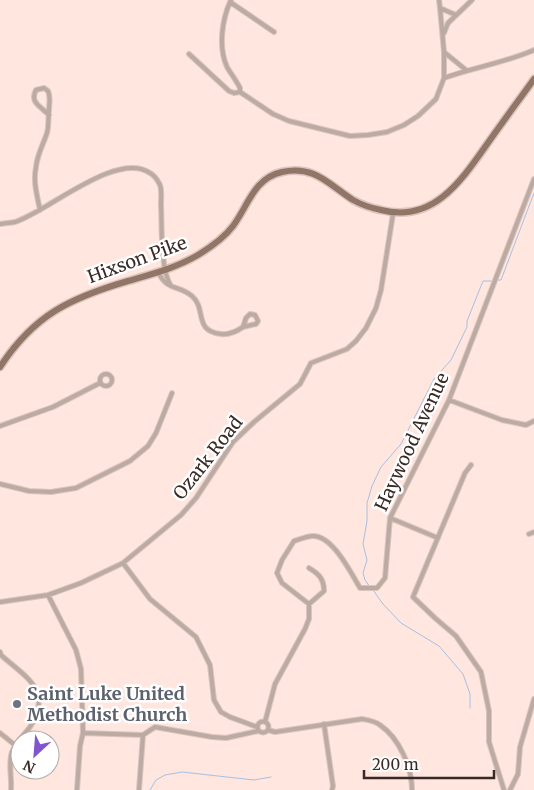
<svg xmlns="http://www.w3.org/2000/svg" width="534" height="790" viewBox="0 0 534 790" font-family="Merriweather,serif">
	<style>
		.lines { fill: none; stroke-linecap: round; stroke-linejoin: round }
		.stream { stroke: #a6c0e5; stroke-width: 1 }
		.street-casing { stroke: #dbc4bd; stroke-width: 6 }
		.primary-casing { stroke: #dbc4bd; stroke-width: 9 }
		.street { stroke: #bbaba3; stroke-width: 4 }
		.primary { stroke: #917567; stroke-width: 6 }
		.worship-dot { fill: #6b7280; stroke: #fff; stroke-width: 2 }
		.labels { text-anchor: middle; stroke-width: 5; stroke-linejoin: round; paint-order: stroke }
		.street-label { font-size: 18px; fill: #392a25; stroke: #fff }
		.worship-label { font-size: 18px; font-weight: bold; fill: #5b616d; stroke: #fff; text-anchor: start }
	</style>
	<rect width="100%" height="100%" fill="#ffe6de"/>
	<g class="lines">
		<path class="stream" d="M497 280H501L534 193
			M370 587 365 580 363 573 367 560 363 544 367 521V503L372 486 381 467 401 444 434 379 451 360 467 327V321L483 281H493
			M373 590 383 604 401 623 439 646 463 674 470 694V708
			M150 790 156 780 165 775 182 772 254 780 271 777"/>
		<defs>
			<path id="street" d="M231 0C222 19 218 47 227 67 231 74 236 80 240 88V92L273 114 289 121 350 136 368 135 387 132 404 125 418 116 436 99 444 78C475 67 504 63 534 50
				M439 0 440 8 456 15
				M230 2 274 32
				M440 8 444 52 466 70
				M444 33 448 23 472 0
				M444 52V78
				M189 54 229 91 234 93 240 92
				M40 210C37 195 33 182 36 167 37 155 43 145 47 133 49 126 48 118 49 110 49 103 51 97 48 91L44 88 36 90C29 103 42 107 49 115
				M0 224C5 223 10 223 15 222 47 212 117 150 150 173 154 175 158 181 160 185 162 190 161 198 161 204 162 224 160 270 171 286
				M158 272C167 291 179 285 192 296 207 309 193 331 221 334 230 335 236 332 243 327L246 318 250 314 255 315 258 321 256 324 243 327
				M100 380a6 6 0 1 1 12 0a6 6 0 1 1-12 0Z
				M449 400 502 420 526 425 534 421
				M0 426 53 407 100 383
				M471 465 465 473 413 597 435 618 456 636 481 672 489 711V742L504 790
				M0 484 29 491 51 492 76 488 130 461 148 446 156 433 172 393
				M390 518 438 538
				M529 534 534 532
				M123 563 150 599 196 637 210 665 214 700 221 712 230 717 257 727
				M309 568C319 574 324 579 324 591L309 604
				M48 595 76 650 81 669 83 733 80 746 77 790
				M0 602 48 595 81 583 123 563 181 515 196 498 233 442 254 422 300 384 311 363 347 349 356 341 366 328 376 308 381 290 393 214
				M0 652 1 655C25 677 54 690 30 727 24 735 16 742 12 752 8 764 12 777 11 790
				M257.5 727a5.5 5.5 0 1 1 11 0a5.5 5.5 0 1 1-11 0Z
				M265 722 275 684 305 629 309 619V604L282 583 277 573 282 560 294 541C300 539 308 536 313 536 333 536 351 573 360 588H377L385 578 390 518 449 400 534 179
				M324 724 333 786 332 790
				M268 730 275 732 362 719C368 720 375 721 380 725 399 738 412 767 412 790
				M0 733 15 745
				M83 733 143 735
				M143 735 155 727 212 737 226 738 258 731
				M139 790 143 735
				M510 790 518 774 520 747 534 699"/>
			<path id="primary" d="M0 367C34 315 70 298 128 281 152 274 176 268 198 255 211 247 224 238 233 226 248 206 254 178 282 172 315 165 328 184 353 200 362 205 371 208 381 210 435 224 463 178 490 140 504 120 519 100 534 79"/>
		</defs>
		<use href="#street" class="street-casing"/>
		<use href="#primary" class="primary-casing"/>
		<use href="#street" class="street"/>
		<use href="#primary" class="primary"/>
	</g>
	<circle class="worship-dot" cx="17" cy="704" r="5"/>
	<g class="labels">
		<g class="street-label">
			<text transform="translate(137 260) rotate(-20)" y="6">Hixson Pike</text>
			<text transform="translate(412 442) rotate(-65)" y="6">Haywood Avenue</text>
			<text transform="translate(208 458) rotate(-52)" y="6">Ozark Road</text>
		</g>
		<g class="worship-label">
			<text x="27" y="700">Saint Luke United<tspan x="27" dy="21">Methodist Church</tspan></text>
		</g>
	</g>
	<g transform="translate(35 755) rotate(206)"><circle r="24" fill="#ffffff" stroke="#b0aaa8"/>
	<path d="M0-4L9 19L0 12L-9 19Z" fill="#8155ce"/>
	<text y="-8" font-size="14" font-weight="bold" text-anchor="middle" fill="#392a25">N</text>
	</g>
	<path d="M364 770v8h130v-8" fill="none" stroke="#392a25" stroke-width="2.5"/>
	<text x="372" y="770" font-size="15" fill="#392a25" stroke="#ffffff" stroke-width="4" paint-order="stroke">200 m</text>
</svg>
